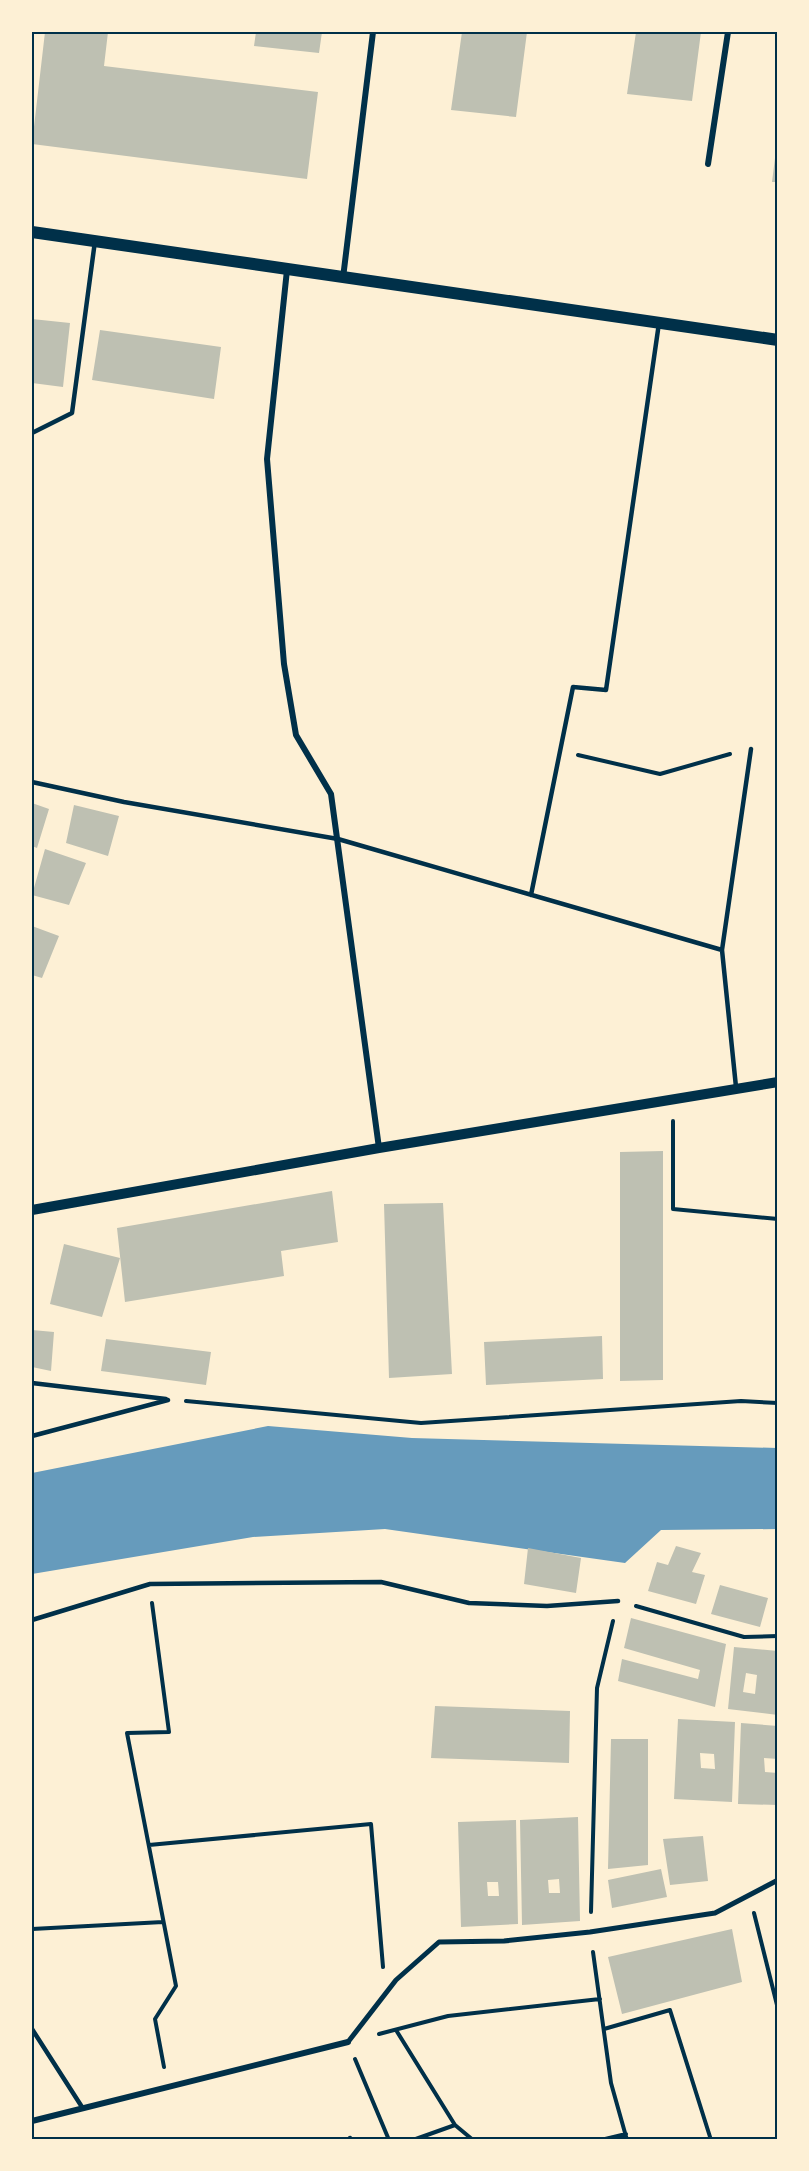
<svg xmlns="http://www.w3.org/2000/svg" width="809" height="2171" viewBox="0 0 809 2171" font-family="Jost,sans-serif">
	<style>
		.water { fill: #669bbc }
		.building { fill: #bec0b2; fill-rule: evenodd }
		.lines { fill: none; stroke-linecap: round; stroke-linejoin: round }
		.path { stroke: #003049; stroke-width: 4 }
		.service { stroke: #003049; stroke-width: 4.5 }
		.pedestrian { stroke: #003049; stroke-width: 5 }
		.minor { stroke: #003049; stroke-width: 6 }
		.tertiary { stroke: #003049; stroke-width: 10 }
		.secondary { stroke: #003049; stroke-width: 12 }
		.neatline { fill: none; stroke: #003049; stroke-width: 2 }
	</style>
	<rect width="100%" height="100%" fill="#fdf0d5"/>
	<path class="water" d="M268 1426 412 1438 777 1448V1529L661 1530 625 1563 385 1529 253 1537 32 1574V1473Z"/>
	<path class="building" d="M45 32H108L104 66 318 92 307 179 32 144Z
		M256 32H322L319 53 254 46Z
		M462 32H527L516 117 451 110Z
		M636 32H701L692 101 627 94Z
		M776 150H778V182H772Z
		M32 319 70 323 63 387 32 383Z
		M100 330 221 347 214 399 92 380Z
		M32 803 49 809 37 848 32 846Z
		M74 805 119 816 108 856 66 843Z
		M45 849 86 863 69 905 32 895Z
		M32 926 59 936 42 978 32 975Z
		M663 1151V1380L620 1381V1152Z
		M332 1191 338 1242 281 1251 284 1276 125 1302 117 1228Z
		M443 1203 452 1374 389 1378 384 1204Z
		M64 1244 120 1258 102 1317 50 1304Z
		M32 1330 54 1332 51 1371 32 1367Z
		M602 1336 603 1379 486 1385 484 1342Z
		M106 1339 211 1352 206 1385 101 1371Z
		M676 1546 701 1553 692 1572 705 1575 696 1604 648 1591 657 1562 668 1565Z
		M528 1548 581 1558 576 1593 524 1584Z
		M720 1585 768 1598 760 1627 711 1614Z
		M631 1618 726 1644 715 1707 618 1681 622 1659 698 1679 700 1670 624 1648Z
		M734 1647 778 1651V1715L728 1709ZM746 1673 757 1675 755 1694 743 1692Z
		M435 1706 570 1711 569 1763 431 1758Z
		M678 1719 735 1722 732 1802 674 1799ZM700 1753 714 1754 715 1769 701 1768Z
		M741 1723 778 1726V1759L764 1758 765 1772 778 1773V1805L738 1804Z
		M611 1739H648V1865L608 1869Z
		M578 1817 580 1921 522 1925 520 1820ZM559 1879 560 1893H549L548 1880Z
		M516 1820 518 1924 461 1927 458 1822ZM487 1882H498L499 1896H488Z
		M703 1836 708 1881 670 1885 663 1839Z
		M661 1869 667 1897 612 1908 608 1880Z
		M732 1929 742 1982 622 2014 608 1957Z"/>
	<g class="lines">
		<path class="path" d="M578 755 660 774 730 754
			M673 1121V1209L778 1219
			M186 1401 421 1423 741 1401 778 1403
			M152 1603 169 1732 127 1733 176 1986 155 2019 164 2067
			M636 1606 744 1637 778 1636
			M149 1845 371 1824 383 1967
			M591 1912 597 1688 613 1621
			M754 1913 778 2009
			M32 1929 163 1922
			M593 1952 611 2083 627 2140
			M604 2029 670 2010 711 2140
			M396 2030 455 2125 473 2140
			M379 2034 448 2016 600 1999
			M355 2059 389 2140
			M413 2140 455 2125
			M601 2140 626 2134"/>
		<path class="service" d="M32 433 72 413 95 241
			M32 782 124 802 338 839 722 950 736 1087
			M531 895 573 687 606 690 659 323
			M722 950 751 749
			M32 1383 166 1399
			M32 1436 168 1400
			M32 1620 150 1584 381 1582 469 1603 547 1606 618 1601
			M32 2029 82 2107
			M350 2138 351 2140"/>
		<path class="pedestrian" d="M348 2042 396 1980 439 1942 504 1941 590 1932 715 1913 778 1880"/>
		<path class="minor" d="M708 164 728 32
			M287 270 267 459 284 664 296 735 331 794 379 1148
			M343 278 373 32
			M32 2121 348 2042"/>
		<path class="tertiary" d="M32 1210 379 1148 778 1082"/>
		<path class="secondary" d="M32 232 778 340"/>
	</g>
	<rect width="809" height="2171" fill="none" stroke="#fdf0d5" stroke-width="66"/>
	<rect x="33" y="33" width="743" height="2105" class="neatline"/>
</svg>
